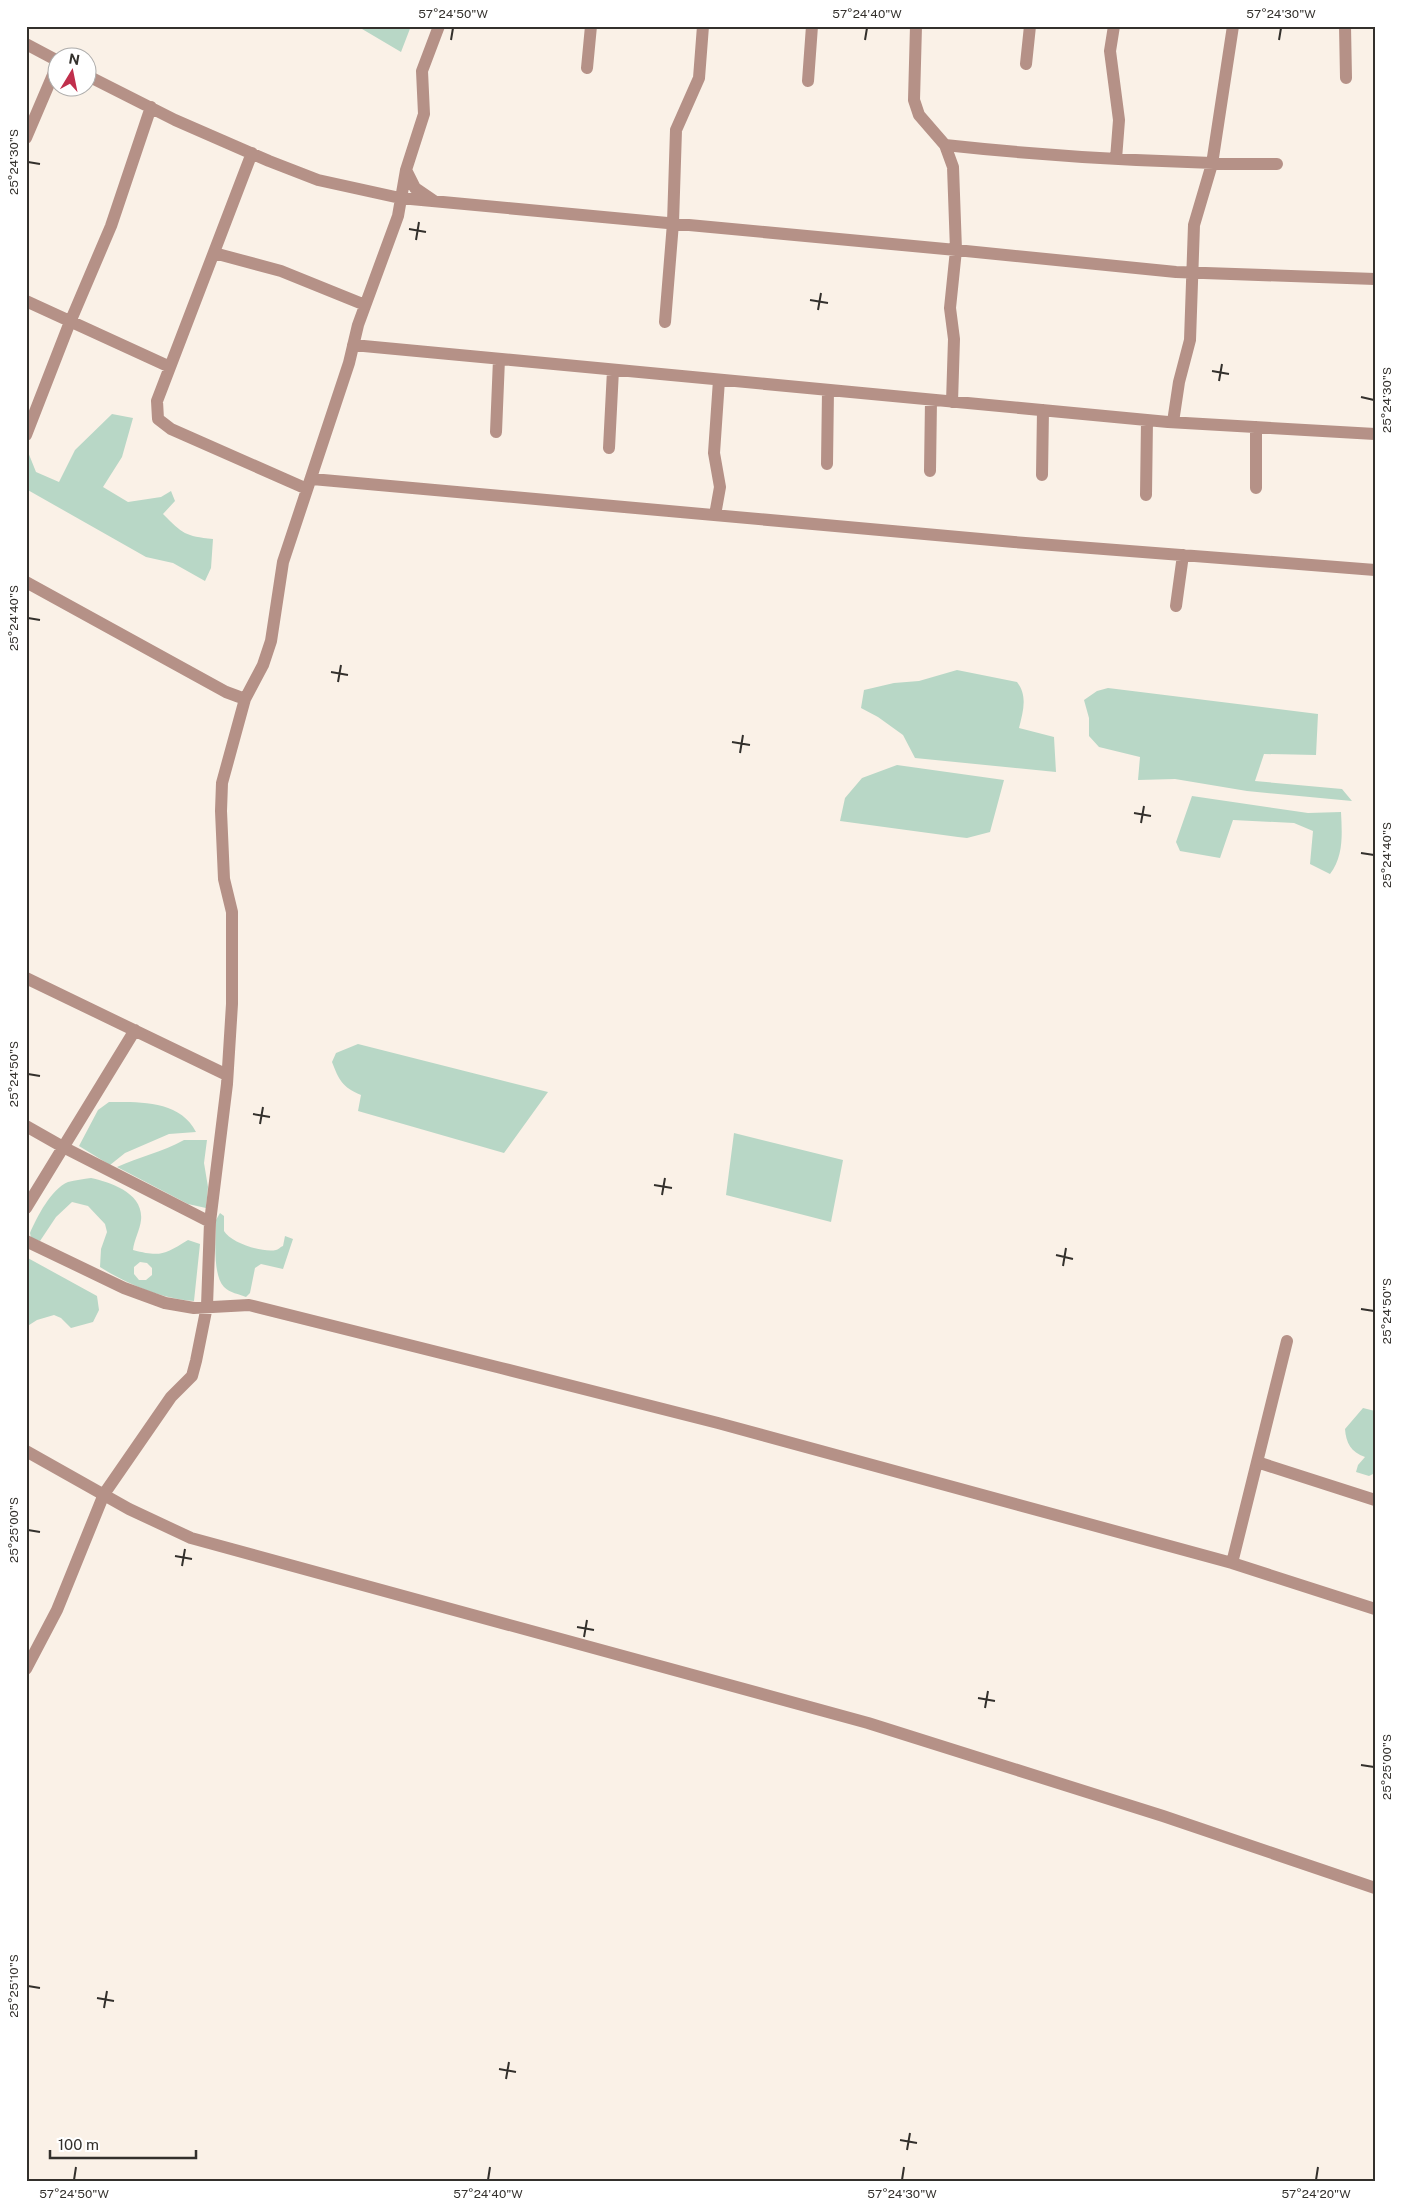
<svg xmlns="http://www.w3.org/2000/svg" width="1401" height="2207" viewBox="0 0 1401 2207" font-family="'Public Sans',sans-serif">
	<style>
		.green { fill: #b8d7c6; fill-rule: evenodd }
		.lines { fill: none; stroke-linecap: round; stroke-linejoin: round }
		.minor { stroke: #b59187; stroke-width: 12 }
		.ticks { fill: none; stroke: #33302c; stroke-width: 2 }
		.neatline { fill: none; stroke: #33302c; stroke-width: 2 }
		.ticks-label { font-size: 12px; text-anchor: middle; fill: #33302c }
	</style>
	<rect width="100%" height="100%" fill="#faf1e7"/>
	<path class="green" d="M357 26H411L401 52Z
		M112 414 133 418 122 457 103 487 128 502 161 497 171 491 175 501 163 514C183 534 185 536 213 539L211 568 205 581 173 563 146 557 26 489V447L36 472 59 482 75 450Z
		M957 670 1017 682C1028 696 1023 712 1019 728L1054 737 1056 772 915 758 903 735 878 717 861 708 864 690 894 683 919 681Z
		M1108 688 1318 714 1316 755 1264 754 1255 781 1342 789 1352 801 1247 791 1175 779 1138 780 1140 757 1099 747 1089 736V718L1084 700 1097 691Z
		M897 765 1004 780 990 832 967 838 958 837 840 821 845 798 862 778Z
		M1192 796 1308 813 1341 812C1342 833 1344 856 1330 874L1310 864 1313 831 1294 823 1233 820 1220 858 1180 851 1176 842Z
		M358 1044 548 1092 504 1153 358 1111 361 1095C342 1087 339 1080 332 1062L336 1053Z
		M109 1102C139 1102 180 1100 196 1132L169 1134 125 1153 110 1165 79 1146 98 1110Z
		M734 1133 843 1160 831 1222 726 1195Z
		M184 1140H207L204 1163 208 1187 206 1208 188 1204 117 1167C139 1157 162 1152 184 1140Z
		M91 1178C110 1182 144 1193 141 1220 140 1230 134 1240 133 1250 160 1257 164 1255 188 1240L200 1244 194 1301C162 1299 127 1284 100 1267L101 1249 107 1232 105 1224 88 1206 72 1202 56 1217 40 1241 31 1238 30 1233C37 1217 51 1189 68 1182 75 1180 84 1179 91 1178ZM140 1262 147 1263 152 1268V1275L146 1280H139L134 1274V1267Z
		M220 1213 224 1216V1231C231 1243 263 1253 276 1250 278 1250 280 1247 283 1246L285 1236 293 1239 283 1269 261 1264 255 1268 250 1293 246 1297C239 1294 230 1293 224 1287 212 1274 216 1238 216 1220Z
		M26 1257 97 1296 99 1310 93 1322 71 1328 61 1318 54 1315 37 1320 26 1327Z
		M1363 1408 1375 1411V1473L1369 1476 1356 1472 1358 1465 1365 1457C1351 1452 1346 1443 1345 1429Z"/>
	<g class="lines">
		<path class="minor" d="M916 26 914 100 919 115 945 145 953 167 956 250 950 308 954 339 952 402
			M1114 26 1110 51 1119 120 1116 159
			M1345 26 1346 78
			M26 44 58 61
			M1026 64 1030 26
			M587 68 591 26
			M88 76 175 120 269 161 318 180 400 198 956 250 1176 272 1375 279
			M808 81 812 26
			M26 138 58 63
			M945 145C1055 157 1166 163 1277 164
			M252 153 157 401 158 419 171 429 307 489
			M406 170 415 188 434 201
			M214 253 281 271 365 305
			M26 301 170 367
			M665 322 673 223 676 130 699 78 703 26
			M353 345 1168 422 1375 434
			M1173 422 1179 382 1190 340 1194 225 1212 164 1233 26
			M496 432 499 359
			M26 435 68 327 111 226 151 107
			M609 448 613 370
			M827 464 828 390
			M930 471 931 400
			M1042 475 1043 410
			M312 479 1014 542 1375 570
			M1256 488V427
			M1146 495 1147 420
			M715 515 720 487 714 453 719 380
			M26 582 226 692 245 699
			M1176 606 1183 555
			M26 978 227 1075
			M26 1126 63 1147 210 1222
			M26 1208 135 1030
			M26 1241 124 1288 165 1303 194 1308 249 1305 501 1368 718 1423 1232 1563 1375 1609
			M26 1451 129 1509 191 1538 868 1723 1163 1816 1375 1888
			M1257 1462 1375 1500
			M1232 1563 1287 1341
			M26 1669 57 1610 104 1494 171 1397 192 1376 196 1361 207 1306 210 1222 227 1084 232 1004V912L224 879 221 811 222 783 245 699 263 665 271 641 283 562 349 363 358 325 398 216 406 170 424 114 422 71 439 26"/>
	</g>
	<path class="ticks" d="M451 40 453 28M865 40 867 28M1279 40 1281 28M28 162 40 164M409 229 426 232M416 240 419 222M810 300 828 303M818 310 821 293M1212 371 1229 374M1219 381 1222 364M1361 397 1374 400M28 618 40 620M331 672 348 675M338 682 341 665M732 742 750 745M740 753 743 735M1134 813 1151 816M1141 823 1144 806M1361 853 1374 855M28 1074 40 1076M253 1114 270 1117M260 1124 263 1107M654 1185 672 1188M662 1195 665 1178M1056 1255 1073 1259M1063 1266 1066 1248M1361 1309 1374 1311M28 1530 40 1532M175 1556 192 1559M182 1566 185 1549M577 1627 594 1630M584 1637 587 1620M978 1698 995 1701M985 1708 988 1691M1361 1765 1374 1767M28 1986 40 1988M97 1998 114 2001M104 2008 107 1991M499 2069 516 2072M506 2079 509 2062M900 2140 917 2143M907 2150 910 2133M74 2180 76 2167M488 2180 490 2167M902 2180 904 2167M1316 2180 1318 2167"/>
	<rect width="1401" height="2207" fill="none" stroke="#ffffff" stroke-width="55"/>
	<g transform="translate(72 72) rotate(10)"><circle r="24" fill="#ffffff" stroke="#adacab"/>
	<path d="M0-4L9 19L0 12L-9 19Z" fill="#c02f4c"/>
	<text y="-8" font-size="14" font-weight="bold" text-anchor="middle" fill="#33302c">N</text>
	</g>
	<path d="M50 2150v8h146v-8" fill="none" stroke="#33302c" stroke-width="2.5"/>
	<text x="58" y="2150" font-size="15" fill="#33302c" stroke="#ffffff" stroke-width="4" paint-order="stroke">100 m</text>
	<rect x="28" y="28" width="1346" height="2152" class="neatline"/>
	<g class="ticks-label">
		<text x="453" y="18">57°24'50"W</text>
		<text x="867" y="18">57°24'40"W</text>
		<text x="1281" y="18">57°24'30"W</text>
		<text transform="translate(14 162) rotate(-90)" y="4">25°24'30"S</text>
		<text transform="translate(1387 400) rotate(-90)" y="4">25°24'30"S</text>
		<text transform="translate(14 618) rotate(-90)" y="4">25°24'40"S</text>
		<text transform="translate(1387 855) rotate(-90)" y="4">25°24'40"S</text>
		<text transform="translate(14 1074) rotate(-90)" y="4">25°24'50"S</text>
		<text transform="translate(1387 1311) rotate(-90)" y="4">25°24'50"S</text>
		<text transform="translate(14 1530) rotate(-90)" y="4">25°25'00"S</text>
		<text transform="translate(1387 1767) rotate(-90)" y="4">25°25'00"S</text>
		<text transform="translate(14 1986) rotate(-90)" y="4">25°25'10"S</text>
		<text x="74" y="2198">57°24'50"W</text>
		<text x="488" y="2198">57°24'40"W</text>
		<text x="902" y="2198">57°24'30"W</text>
		<text x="1316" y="2198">57°24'20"W</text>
	</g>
</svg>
